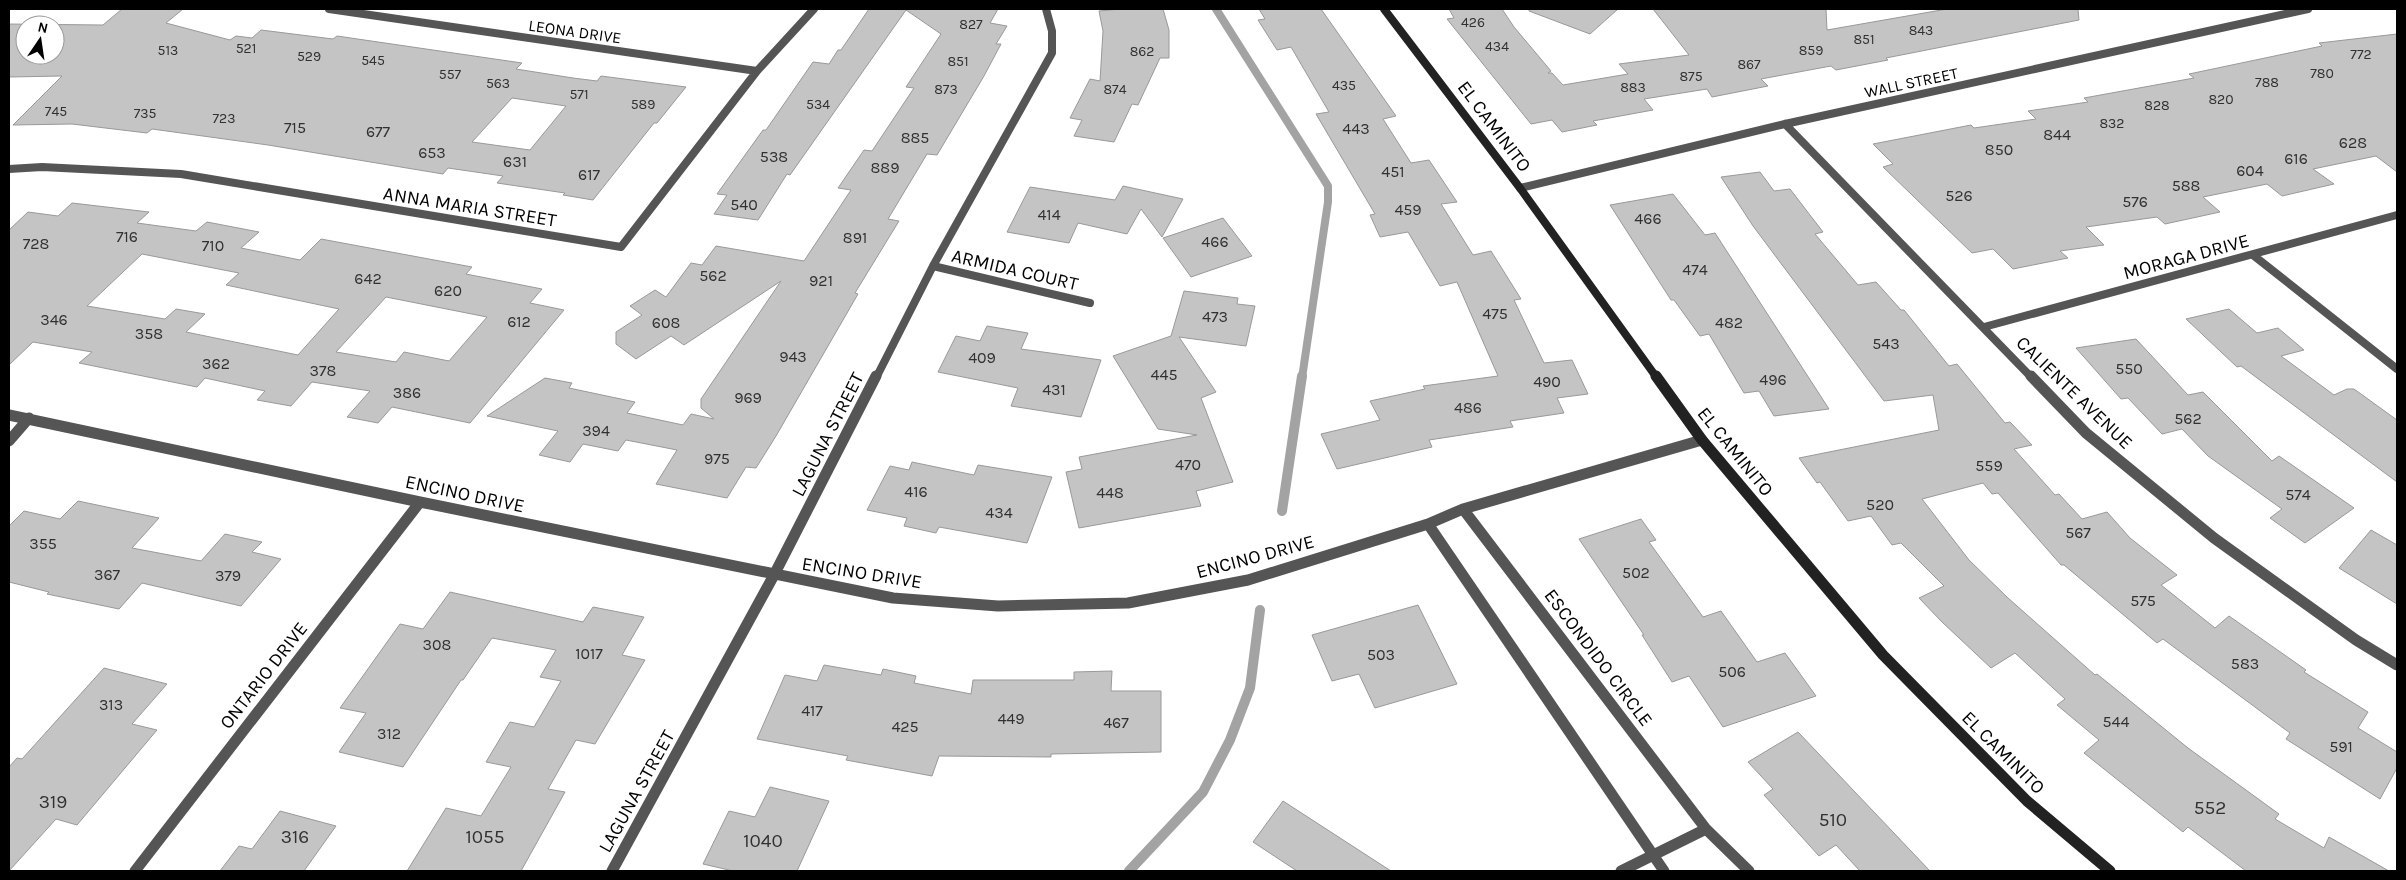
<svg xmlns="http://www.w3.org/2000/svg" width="2406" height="880" viewBox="0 0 2406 880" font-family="Karla,sans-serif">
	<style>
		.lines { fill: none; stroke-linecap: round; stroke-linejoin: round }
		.stream-far1 { stroke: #a3a3a3; stroke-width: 8 }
		.stream { stroke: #a3a3a3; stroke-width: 10 }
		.building { fill: #c4c4c4; stroke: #999; fill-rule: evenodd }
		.street-far1 { stroke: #555; stroke-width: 8 }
		.street { stroke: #555; stroke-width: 11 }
		.secondary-far1 { stroke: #222; stroke-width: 8 }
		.secondary { stroke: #222; stroke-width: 11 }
		.labels { text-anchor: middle; stroke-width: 4; stroke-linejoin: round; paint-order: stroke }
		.far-number-label { font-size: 14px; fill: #313131 }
		.far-street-label { font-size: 16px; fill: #000; stroke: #fff }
		.number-label { font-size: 16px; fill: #313131 }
		.street-label { font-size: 19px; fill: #000; stroke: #fff }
		.near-number-label { font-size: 19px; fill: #313131 }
	</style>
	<rect width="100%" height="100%" fill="#fff"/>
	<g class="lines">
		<path class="stream-far1" d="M1216 9 1328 186V202L1302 378"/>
		<path class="stream" d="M1282 511 1302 376
			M1129 871 1203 792 1230 740 1250 688 1260 610"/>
	</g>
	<path class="building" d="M122 9H183L166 23 230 40 236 36 252 38 261 30 333 39 337 36 522 63 516 69 573 78 597 81 601 76 686 87 657 123H654L593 200 563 195 565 193 497 183 503 176 448 168 443 174 268 145 152 129 147 133 72 124 13 125 62 76 9 77V24L103 25ZM25 25H55V55H25ZM512 98 566 106 530 150 472 142Z
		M869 9H998L990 23 1007 26 996 44H1001L984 76 937 155 927 154 888 219 899 221 855 293 858 294 776 436 756 468 746 467 727 498 656 484 677 450 626 440 618 451 583 444 570 462 539 455 558 431 487 416 545 378 572 383 569 388 635 402 627 413 683 425 691 414 714 419 701 408V399L781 281 684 345 671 336 636 359 616 344V332L642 315 630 306 655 290 666 297 691 263 702 265 716 246 804 261 851 190 838 188 864 150 872 151 914 88 906 87 941 34 906 10 790 175 787 174 758 220 714 214 727 195 717 194 763 130H766L813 62 829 64 838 50H841Z
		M1120 9H1163L1169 30V58H1160L1138 105 1132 104 1114 142 1074 136 1082 120 1070 118 1090 79 1100 81 1103 31 1099 11Z
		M1259 9H1321L1396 116 1383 119 1411 163 1429 160 1457 202 1441 204 1473 255 1491 251 1521 299 1514 300 1544 363 1572 360 1588 394 1557 398 1564 413 1510 421 1513 427 1429 440 1432 447 1337 469 1321 434 1380 420 1370 401 1425 389 1423 386 1498 376 1457 282 1440 286 1408 232 1380 237 1370 215 1375 214 1316 114 1329 112 1291 47 1277 50 1258 20 1265 19Z
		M1449 9H1502L1514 27 1551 71 1548 73H1552L1563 85 1628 74 1619 64 1689 55 1653 9H1826L1827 30 1947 9H2078L2079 20 1886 58 1888 60 1836 70 1831 66 1761 79 1768 86 1712 97 1707 89 1644 99 1653 110 1593 121 1597 125 1562 132 1552 120 1531 124 1447 19 1454 18Z
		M1529 9H1618L1590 34 1529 11Z
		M2397 34V172L2376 156 2313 169 2334 184 2282 196 2267 184 2203 197 2220 212 2165 224 2157 217 2086 227 2104 245 2060 251 2068 258 2013 269 1993 249 1972 253 1883 167 1893 164 1873 144 1971 125 1974 128 2036 119 2028 111 2088 102 2084 98 2194 78 2189 74 2322 46 2319 43Z
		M1760 172 1774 191 1790 189 1823 232 1815 234 1858 285 1876 282 1901 310H1904L1949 366 1957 364 2005 423 2010 422 2032 445 2014 449 2055 495 2059 494 2082 519 2107 512 2130 538 2177 575 2161 585 2215 628 2229 616 2306 670 2304 672 2368 712 2358 728 2397 752V768L2380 799 2286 739 2290 733 2163 639 2157 643 2064 565H2061L1998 493 1992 494 1983 483 1922 499 1969 560 2008 598 2095 675 2097 674 2188 748 2279 814 2275 819 2324 848 2329 837 2389 871H2246L2188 827 2183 832 2084 753 2099 740 2057 705 2065 699 2015 653 1991 668 1942 622 1919 598 1944 586 1901 543 1892 545 1871 516 1848 521 1820 482 1817 483 1799 458 1939 430 1933 395 1884 401 1753 226 1721 177Z
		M1123 186 1183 199 1162 237 1141 209 1127 234 1078 223 1069 243 1007 232 1030 187 1115 200Z
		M1673 194 1705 235 1715 233 1829 409 1774 416 1759 391 1744 393 1709 334 1700 336 1674 300H1671L1610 205Z
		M72 203 149 212 137 223 196 231 207 222 259 232 241 248 300 260 321 239 472 267 466 274 542 289 530 303 564 310 470 423 392 407 378 423 347 417 370 391 312 382 291 406 257 400 265 391 205 378 197 387 79 363 92 352 33 342 9 365V230L28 212 58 216ZM142 254 239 273 226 285 339 309 298 355 186 332 205 314 176 309 165 319 87 306ZM386 297 487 317 449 361 404 352 396 362 336 352Z
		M1223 218 1252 256 1191 277 1163 238Z
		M1184 291 1238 298 1237 304 1255 306 1246 346 1179 337 1216 392 1201 398 1233 482 1196 491 1201 506 1079 528 1066 472 1082 469 1079 457 1197 435 1158 429 1113 356 1171 336Z
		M2229 309 2257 333 2278 328 2304 350 2281 356 2334 395 2347 389H2354L2397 420V482L2241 366 2237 367 2186 319Z
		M987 326 1028 333 1021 349 1101 360 1081 417 1011 406 1018 388 938 372 956 336 980 341Z
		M2136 339 2188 395 2203 392 2272 461 2279 456 2354 508 2305 543 2270 518 2282 509 2208 456 2182 429 2162 434 2128 398 2121 399 2076 348Z
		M912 462 974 475 978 465 1052 477 1027 543 939 527 936 533 904 526 907 518 867 510 890 466 909 470Z
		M78 501 159 518 132 548 201 561 225 534 262 542 252 552 281 559 241 606 142 583 119 609 47 594 49 592 9 582V526L24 511 60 519Z
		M1641 519 1656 540 1649 542 1703 617 1721 611 1757 662 1785 653 1816 696 1723 727 1689 676 1672 682 1642 635H1644L1579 539Z
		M2371 530 2397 545V604L2339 568Z
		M450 592 583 622 593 607 644 617 622 655 645 660 595 744 576 740 548 789 565 792 521 871H407L446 808 481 816 511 767 486 762 510 722 534 727 561 681 540 677 556 650 492 638 463 680H461L403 767 339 752 366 713 340 708 400 624 423 629Z
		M1418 605 1457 684 1375 708 1359 674 1332 681 1312 635Z
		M824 665 881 675 883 669 916 676 914 683 971 694 973 680H1074V672L1112 671 1111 691H1161V752L1051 754V757L939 756 932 776 846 760 848 756 757 739 785 675 817 681Z
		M104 668 167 684 132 724 157 730 77 825 56 819 9 871V767L17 758 22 759Z
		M1798 732 1930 871H1860L1836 845 1819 856 1764 795 1773 789 1748 762Z
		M770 787 829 801 797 871H733L703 864 729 811 755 817Z
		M1283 801 1391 871H1297L1253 842Z
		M280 811 336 826 304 871H220L239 846 252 849Z"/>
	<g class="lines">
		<path class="street-far1" d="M329 9 757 71
			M1785 124 2032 378
			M9 169 42 167 181 174 621 247 757 71 814 9
			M1520 188 1785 124 2308 9
			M2253 255 2397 369
			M933 266 1090 303
			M1984 327 2397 215
			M876 378 933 266 1052 53V31L1046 9"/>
		<path class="street" d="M2031 376 2086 433 2214 538 2356 640 2397 665
			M9 415 420 502 893 598 998 606 1128 603 1248 580 1428 524 1463 509 1702 440
			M9 441 29 418
			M1463 509 1706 829 1749 871
			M1428 524 1664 871
			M135 871 420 502
			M612 871 774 575 876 376
			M1621 871 1706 829"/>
		<path class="secondary-far1" d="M1384 9 1520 188 1657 378"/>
		<path class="secondary" d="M1656 376 1702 440 1883 655 2027 801 2110 871"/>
	</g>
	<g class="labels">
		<g class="far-number-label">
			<text x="1473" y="27">426</text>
			<text x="971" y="29">827</text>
			<text x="1921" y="35">843</text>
			<text x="1864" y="44">851</text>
			<text x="1497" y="51">434</text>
			<text x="246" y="53">521</text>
			<text x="168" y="55">513</text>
			<text x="1811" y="55">859</text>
			<text x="1142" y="56">862</text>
			<text x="2361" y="59">772</text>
			<text x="309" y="61">529</text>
			<text x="373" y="65">545</text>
			<text x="958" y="66">851</text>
			<text x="1749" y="69">867</text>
			<text x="2322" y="78">780</text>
			<text x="450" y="79">557</text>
			<text x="1691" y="81">875</text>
			<text x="2267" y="87">788</text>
			<text x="498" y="88">563</text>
			<text x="1344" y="90">435</text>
			<text x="1633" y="92">883</text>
			<text x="946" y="94">873</text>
			<text x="1115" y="94">874</text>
			<text x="579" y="99">571</text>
			<text x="2221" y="104">820</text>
			<text x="643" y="109">589</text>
			<text x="818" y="109">534</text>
			<text x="2157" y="110">828</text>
			<text x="56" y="116">745</text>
			<text x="145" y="118">735</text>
			<text x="224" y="123">723</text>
			<text x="2112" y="128">832</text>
		</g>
		<g class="far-street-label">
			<text transform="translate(575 31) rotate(8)" y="6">LEONA DRIVE</text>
			<text transform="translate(1911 82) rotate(-12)" y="6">WALL STREET</text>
		</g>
		<g class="number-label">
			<text x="295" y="133">715</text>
			<text x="1356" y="134">443</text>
			<text x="378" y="137">677</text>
			<text x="2057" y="140">844</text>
			<text x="915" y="143">885</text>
			<text x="2353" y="148">628</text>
			<text x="1999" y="155">850</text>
			<text x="432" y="158">653</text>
			<text x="774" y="162">538</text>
			<text x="2296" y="164">616</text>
			<text x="515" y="167">631</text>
			<text x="885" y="173">889</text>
			<text x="2250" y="176">604</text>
			<text x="1393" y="177">451</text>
			<text x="589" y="180">617</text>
			<text x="2186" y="191">588</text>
			<text x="1959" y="201">526</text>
			<text x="2135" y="207">576</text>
			<text x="744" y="210">540</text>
			<text x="1408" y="215">459</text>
			<text x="1049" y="220">414</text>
			<text x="1648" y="224">466</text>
			<text x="127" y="242">716</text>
			<text x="855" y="243">891</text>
			<text x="1215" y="247">466</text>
			<text x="36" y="249">728</text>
			<text x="213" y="251">710</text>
			<text x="1695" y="275">474</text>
			<text x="713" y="281">562</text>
			<text x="368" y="284">642</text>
			<text x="821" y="286">921</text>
			<text x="448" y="296">620</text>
			<text x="1495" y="319">475</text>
			<text x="1215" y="322">473</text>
			<text x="54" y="325">346</text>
			<text x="519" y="327">612</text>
			<text x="666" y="328">608</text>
			<text x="1729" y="328">482</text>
			<text x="149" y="339">358</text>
			<text x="1886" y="349">543</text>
			<text x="793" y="362">943</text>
			<text x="982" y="363">409</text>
			<text x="216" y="369">362</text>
			<text x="2129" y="374">550</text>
			<text x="323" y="376">378</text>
			<text x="1164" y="380">445</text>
			<text x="1773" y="385">496</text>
			<text x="1547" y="387">490</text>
			<text x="1054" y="395">431</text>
			<text x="407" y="398">386</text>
			<text x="748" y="403">969</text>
			<text x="1468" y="413">486</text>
			<text x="2188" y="424">562</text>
			<text x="596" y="436">394</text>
			<text x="717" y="464">975</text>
			<text x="1188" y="470">470</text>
			<text x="1989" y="471">559</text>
			<text x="916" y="497">416</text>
			<text x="1110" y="498">448</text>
			<text x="2298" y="500">574</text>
			<text x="1880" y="510">520</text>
			<text x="999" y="518">434</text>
			<text x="2078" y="538">567</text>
			<text x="43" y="549">355</text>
			<text x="1636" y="578">502</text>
			<text x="107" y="580">367</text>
			<text x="228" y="581">379</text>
			<text x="2143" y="606">575</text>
			<text x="437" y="650">308</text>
			<text x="589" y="659">1017</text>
			<text x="1381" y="660">503</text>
			<text x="2245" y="669">583</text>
			<text x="1732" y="677">506</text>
			<text x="111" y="710">313</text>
			<text x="812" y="716">417</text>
			<text x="1011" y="724">449</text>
			<text x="2116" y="727">544</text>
			<text x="1116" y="728">467</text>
			<text x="905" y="732">425</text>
			<text x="389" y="739">312</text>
			<text x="2341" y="752">591</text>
		</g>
		<g class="street-label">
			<text transform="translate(1495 126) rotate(53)" y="7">EL CAMINITO</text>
			<text transform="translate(470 206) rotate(9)" y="7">ANNA MARIA STREET</text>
			<text transform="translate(2186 256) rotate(-15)" y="7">MORAGA DRIVE</text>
			<text transform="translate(1015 269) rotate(13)" y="7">ARMIDA COURT</text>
			<text transform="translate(2075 392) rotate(44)" y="7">CALIENTE AVENUE</text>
			<text transform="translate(827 434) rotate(-63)" y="7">LAGUNA STREET</text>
			<text transform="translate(1736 451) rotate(51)" y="7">EL CAMINITO</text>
			<text transform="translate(465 493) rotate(12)" y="7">ENCINO DRIVE</text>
			<text transform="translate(1255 556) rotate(-15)" y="7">ENCINO DRIVE</text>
			<text transform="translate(862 572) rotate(9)" y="7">ENCINO DRIVE</text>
			<text transform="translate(1599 657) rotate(53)" y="7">ESCONDIDO CIRCLE</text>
			<text transform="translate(263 675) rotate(-52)" y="7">ONTARIO DRIVE</text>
			<text transform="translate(2004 752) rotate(45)" y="7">EL CAMINITO</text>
			<text transform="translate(636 791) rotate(-61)" y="7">LAGUNA STREET</text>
		</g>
		<g class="near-number-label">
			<text x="53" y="808">319</text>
			<text x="2210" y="814">552</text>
			<text x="1833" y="826">510</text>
			<text x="295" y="843">316</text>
			<text x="485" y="843">1055</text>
			<text x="763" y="847">1040</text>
		</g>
	</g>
	<rect width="2406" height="880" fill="none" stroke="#000000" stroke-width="20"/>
	<g transform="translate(40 40) rotate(13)"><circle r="24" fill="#ffffff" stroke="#999999"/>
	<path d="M0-4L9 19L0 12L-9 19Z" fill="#000000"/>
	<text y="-8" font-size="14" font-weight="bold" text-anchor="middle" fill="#000000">N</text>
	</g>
</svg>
